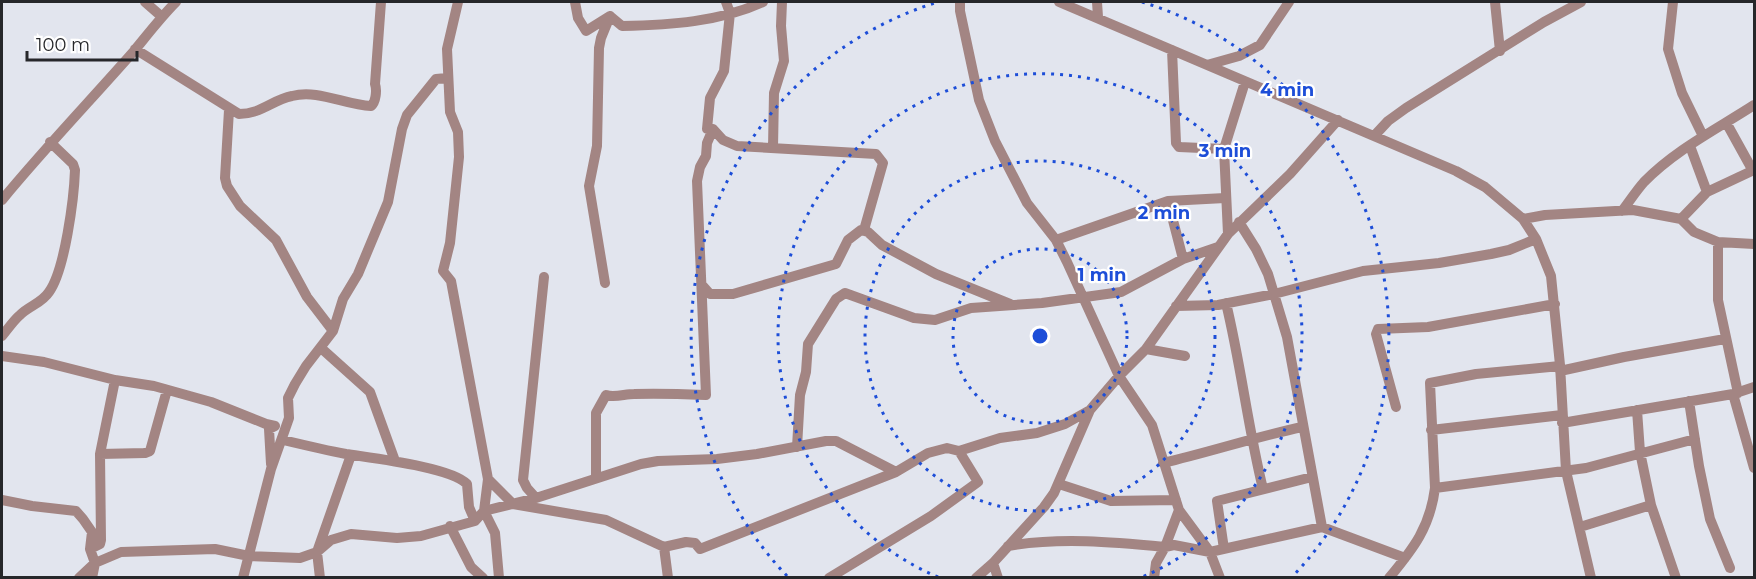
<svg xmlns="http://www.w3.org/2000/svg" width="1756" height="579" viewBox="0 0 1756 579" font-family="Montserrat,sans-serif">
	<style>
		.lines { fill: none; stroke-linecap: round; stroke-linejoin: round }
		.minor { stroke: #a38583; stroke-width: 10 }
		.ring { fill: none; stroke: #1d4ed8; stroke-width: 3; stroke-dasharray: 3 6 }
		.centre { fill: #1d4ed8; stroke: #fff; stroke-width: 3 }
		.ring-label { font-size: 18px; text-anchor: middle; font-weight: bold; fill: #1d4ed8; stroke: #fff; stroke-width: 4.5; stroke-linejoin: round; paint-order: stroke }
	</style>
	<rect width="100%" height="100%" fill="#e2e5ee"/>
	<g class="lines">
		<path class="minor" d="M145 2 161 16
			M458 2 447 49 450 112 458 132 459 157 450 243 443 271 451 281 488 479 484 511 495 533 499 578
			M575 2 578 18 586 31 610 16 622 26C669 25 720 22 763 2
			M960 2V11L979 100 995 141 1027 203 1056 240 1067 262 1119 376 1152 425 1179 510 1210 552 1220 578
			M1059 2 1456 171 1485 187 1523 219 1536 239 1551 276 1560 365 1566 471 1591 578
			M1097 2 1098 17
			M1495 2 1500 51
			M1673 2 1668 49 1682 93 1703 136
			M135 49 239 114C261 114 272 100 292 96 318 89 345 105 371 106 376 102 377 90 375 84L381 2
			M1172 50 1176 143 1179 147 1224 149
			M1207 65 1239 56 1260 45 1289 2
			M229 110 225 178 227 186 240 206 276 240 307 297 333 331
			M1727 124 1753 171
			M713 129 723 140 737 146 876 154 883 163 864 230
			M1375 135 1388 121 1406 108 1544 22 1581 2
			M1690 146 1707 192
			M773 148 774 93 784 61 781 26 782 2
			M2 200C44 149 90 101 134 51 148 34 161 17 176 2
			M1168 201 1183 259
			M1622 211C1629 202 1636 191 1644 182 1675 150 1717 129 1754 105
			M1523 219 1545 215 1633 210 1681 219 1694 232 1718 242 1754 244
			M1681 219 1707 192 1754 170
			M1239 222 1256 249 1268 274 1287 337 1322 527
			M1228 234 1224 149 1245 82
			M1056 240 1168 201 1225 198
			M1718 242V300L1738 393
			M605 283 589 186 597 146 599 48 601 38 610 16
			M702 285 710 294H733L836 264 848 240 861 230 868 232 882 245 936 274 1010 304
			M1226 303C1241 365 1248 428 1263 489
			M1176 306 1218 305 1274 294 1363 271 1439 263 1491 254 1509 250 1536 239
			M2 336C8 329 13 321 20 315 29 306 42 303 49 292 65 270 74 198 75 170L73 164 50 142
			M321 348 370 392 395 461
			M1146 349 1185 356
			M2 356 44 362 115 380 154 386 211 402 266 424 275 426
			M1560 371 1624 357 1725 339
			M1733 394 1754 468
			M1689 401 1699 466 1710 519 1730 568
			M1396 407 1376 334 1378 329 1428 327 1555 304
			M1637 410 1640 452 1651 505 1676 578
			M1562 423 1733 394 1754 387
			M1431 430 1562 415
			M283 440C304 445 325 450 346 454 371 458 451 467 467 484L469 507 475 521
			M797 447 800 395 806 372 808 344 836 299 845 293 914 318 935 320 971 308 1042 303 1121 292 1183 259 1218 247
			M100 454 145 453 150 451 167 390
			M1163 463C1210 452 1255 437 1302 427
			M271 464 269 429 275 426
			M596 478V413L606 395C614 398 625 394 634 394 658 393 683 394 706 395L697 181 700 167 706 156 707 143 713 129H707L710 98 724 71 730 13 726 2
			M488 479 513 504 606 520 664 547 686 542 695 543 700 549 896 472 928 453 947 448 959 451 1000 438 1037 433 1065 424 1090 410
			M1059 484 1111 501 1176 500
			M1435 488 1430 383 1476 374 1560 366
			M536 498 527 488 523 480 544 277
			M2 500 32 506 76 511 83 519 92 532 90 549 95 563 92 578
			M450 526 471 567 483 578
			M1580 527 1651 505
			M1008 546C1060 537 1113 542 1165 547L1174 545 1210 552 1322 527 1405 558
			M664 547 668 578
			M90 549 100 544 101 540 100 454 115 380
			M1224 549 1217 501 1312 477
			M993 563 998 578
			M79 578 95 563 121 552 215 549 249 556 300 558 317 552 351 455
			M243 578 271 469 289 418 288 398 295 384 306 366 333 331 343 299 358 274 388 202 402 129 407 115 436 79 447 78
			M320 578 317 552 331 540 351 534 397 538 421 536 475 521 484 511 536 498 641 464 658 461 717 459 757 454 826 441H836L896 472
			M829 578 931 516 978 482 959 451
			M976 578 993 563 1044 507 1054 493 1090 410 1119 376 1146 349 1228 234 1290 174 1338 120
			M1154 578 1156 563 1165 547 1179 510
			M1389 578C1414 548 1430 527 1435 488L1586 468 1695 439"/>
	</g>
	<g class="ring">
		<circle cx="1040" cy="336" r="87"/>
		<circle cx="1040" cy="336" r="175"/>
		<path d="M938 577A262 262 0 1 1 1142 577"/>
		<path d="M787 576A349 349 0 0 1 938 2M1142 2A349 349 0 0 1 1293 576"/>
	</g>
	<circle cx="1040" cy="336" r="9" class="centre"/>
	<g class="ring-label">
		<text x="1287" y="96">4 min</text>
		<text x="1225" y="157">3 min</text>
		<text x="1164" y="219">2 min</text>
		<text x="1102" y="281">1 min</text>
	</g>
	<rect width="1756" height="579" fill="none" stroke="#26272a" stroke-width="6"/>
	<path d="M27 51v9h110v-9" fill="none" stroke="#26272a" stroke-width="3"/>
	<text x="36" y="51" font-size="18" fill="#26272a" stroke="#ffffff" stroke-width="4.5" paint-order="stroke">100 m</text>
</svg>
